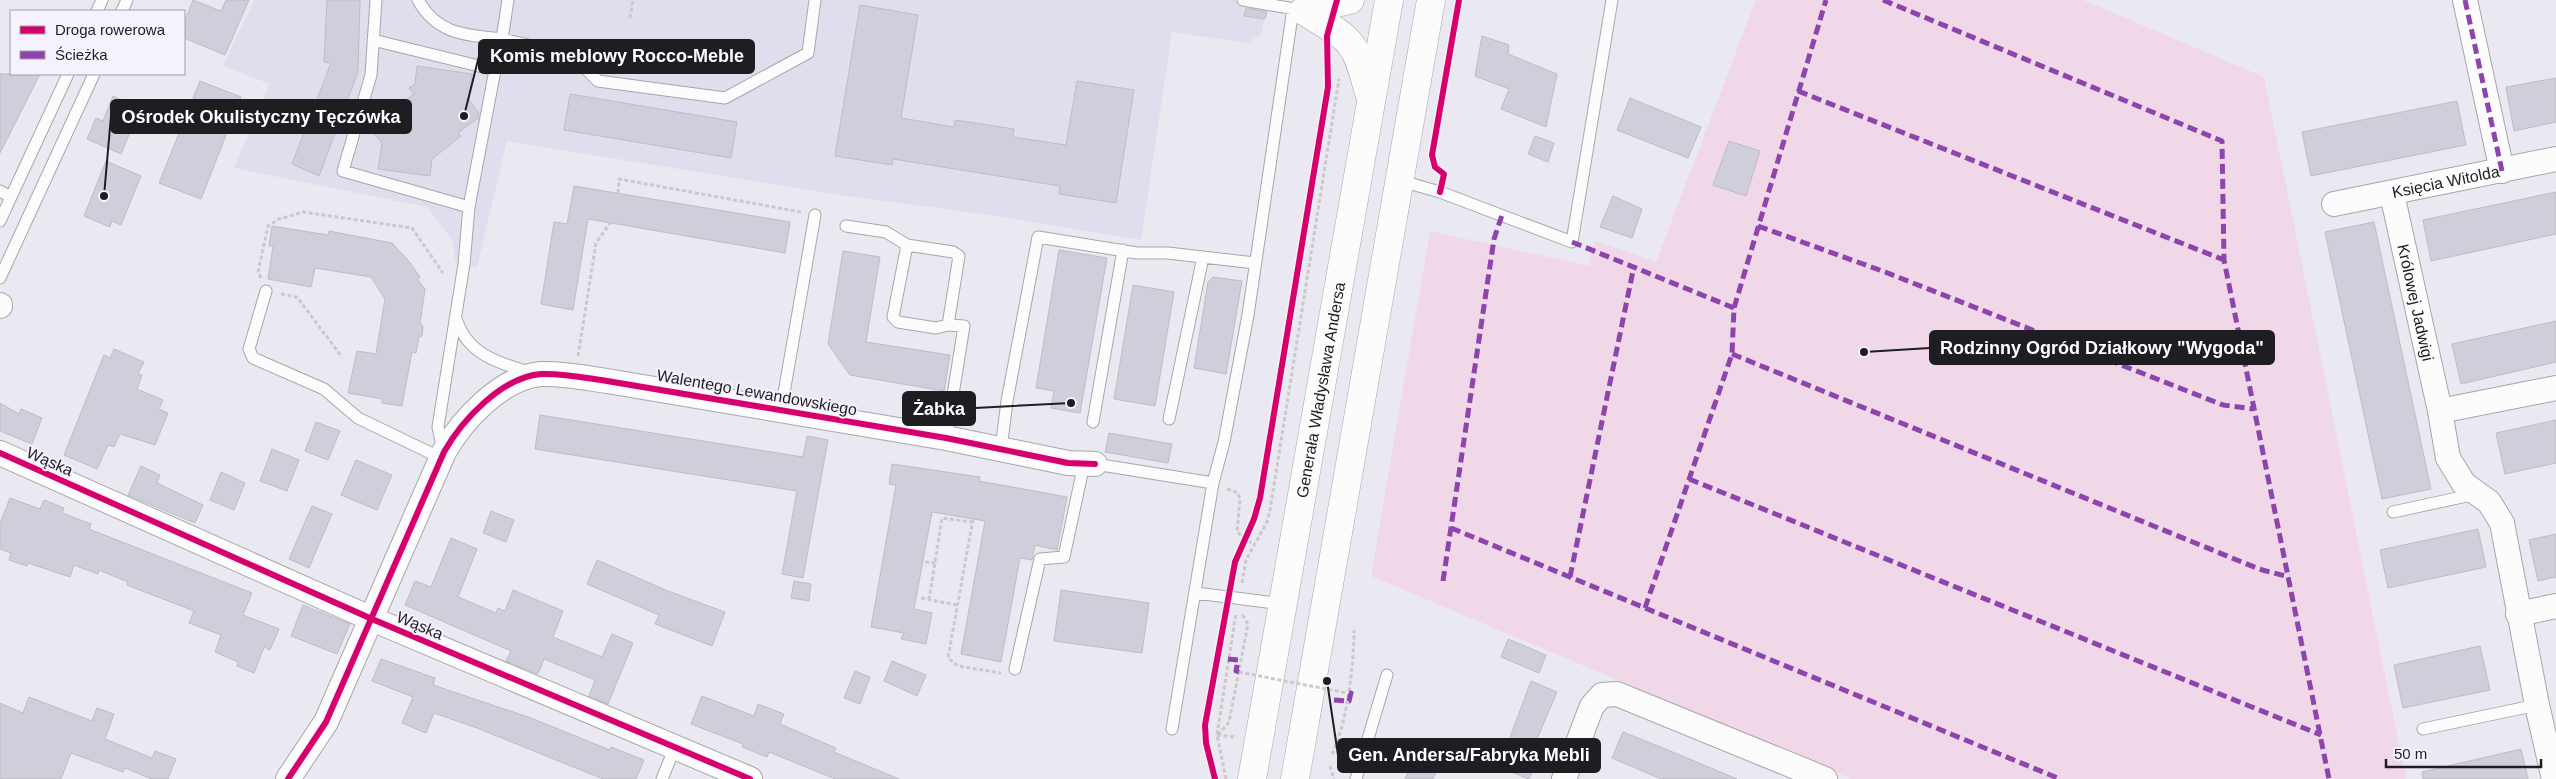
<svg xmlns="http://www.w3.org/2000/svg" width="2556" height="779" viewBox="0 0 2556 779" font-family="Helvetica,sans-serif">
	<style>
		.built { fill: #e1dded }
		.green { fill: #f0d8e8 }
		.building { fill: #cecfda; stroke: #bdbdc3 }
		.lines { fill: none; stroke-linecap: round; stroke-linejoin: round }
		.service-casing { stroke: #a7a6ac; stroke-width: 13 }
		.minor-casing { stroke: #a7a6ac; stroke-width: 26 }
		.trunk-casing { stroke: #a7a6ac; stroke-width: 29 }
		.path { stroke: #cac9cc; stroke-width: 3; stroke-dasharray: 4 2.5; stroke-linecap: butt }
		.service { stroke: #fcfcfd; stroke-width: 11 }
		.minor { stroke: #fcfcfd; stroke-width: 24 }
		.trunk { stroke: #fcfcfd; stroke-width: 28 }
		.path-bridge { stroke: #cac9cc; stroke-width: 3; stroke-dasharray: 4 2.5; stroke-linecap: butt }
		.quiet { stroke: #8e44ad; stroke-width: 5; stroke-dasharray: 10 5; stroke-linecap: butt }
		.cycleway-casing { stroke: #f5f2fe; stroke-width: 9 }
		.cycleway { stroke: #d6006c; stroke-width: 6 }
		.labels { text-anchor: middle; stroke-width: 4; stroke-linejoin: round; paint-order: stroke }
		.street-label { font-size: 16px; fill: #1e1d22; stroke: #f5f2fe }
		.leader { fill: none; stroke: #1e1d22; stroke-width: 2 }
		.callout-dot { fill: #1e1d22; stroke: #f5f2fe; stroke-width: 2 }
		.callout { fill: #1e1d22; stroke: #1e1d22; stroke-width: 2 }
		.callout-label { font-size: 18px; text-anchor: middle; font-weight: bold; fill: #fff }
	</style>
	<rect width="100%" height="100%" fill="#eae8f0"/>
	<path class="built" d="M254 0H1269L1261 34 1248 43 1172 32 1141 240 997 216 840 195 507 141 477 267 455 262 453 241 427 207 234 168 270 84 223 66Z"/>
	<path class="green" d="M1756 0H2083L2264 77 2406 779H1852L1371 576 1430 231 1589 266 1595 241 1656 262Z"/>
	<path class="building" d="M193 0 221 11 226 0H249L225 55 184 38V23Z
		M327 0H360L358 72 319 176 292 164 331 63 324 62Z
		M860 5 918 15 901 118 954 127 955 120 1014 129 1013 137 1066 145 1077 81 1134 90 1116 203 1059 194 1060 186 893 159 892 165 835 156Z
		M1246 8 1267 12 1265 19 1244 16Z
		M1482 36 1509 45 1508 54 1557 74 1546 127 1501 109 1509 89 1475 76Z
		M417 66 472 74 469 100 479 113 478 118 458 133 461 136 432 159 430 176 378 169 382 143 369 127 414 94 409 88 415 84Z
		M0 74H40L0 153Z
		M2556 78V122L2514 131 2506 87Z
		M200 81 241 97 201 199 159 183Z
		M570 94 737 122 731 158 564 130Z
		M113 96 140 108 121 154 87 139 96 118 103 121Z
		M1630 98 1701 127 1688 158 1617 130Z
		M2457 101 2466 145 2311 176 2302 132Z
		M1535 136 1554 143 1548 162 1528 154Z
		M1729 141 1760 151 1746 196 1713 185Z
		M106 161 141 176 121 225 112 221 110 227 84 216Z
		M574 186 790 222 785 253 588 219 573 310 541 304 554 222 567 224Z
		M2556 192V234L2431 261 2423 220Z
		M1613 196 1642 209 1632 238 1600 227Z
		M2374 222 2431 489 2382 499 2325 232Z
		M272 226 328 235 329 231 392 243 408 260 420 277 417 279 425 289 420 323 423 326 422 336 419 337 416 353 412 352 402 406 382 403V399L348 393 357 351 376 354 385 299 371 277 315 268 311 287 268 279 273 246H269Z
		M1059 250 1107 258 1080 413 1051 408 1054 391 1036 388Z
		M843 251 880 257 866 342 950 355 944 391 850 375 828 344Z
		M1213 277 1242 281 1226 374 1194 368 1208 282Z
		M1133 285 1174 292 1155 406 1114 399Z
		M2556 321V362L2461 384 2452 344Z
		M114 349 144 362 138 374 142 375 137 389 163 400 159 409 168 413 155 445 120 434 114 447 108 445 97 469 64 455 104 355 110 358Z
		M0 403 19 414 21 409 42 418 32 444 0 431Z
		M540 415 803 457 807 436 828 440 803 578 782 574 797 491 535 449Z
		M2556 420V463L2505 474 2496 433Z
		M316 422 340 431 328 460 305 451Z
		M1109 433 1172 444 1168 463 1105 452Z
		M272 449 299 460 287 491 260 481Z
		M356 460 392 475 377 510 341 495Z
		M892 464 980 477 979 481 1067 497 1057 550 1035 545 1032 560 1020 558 1001 662 961 654 985 521 932 512 914 609 932 613 926 644 901 639 904 633 871 627 896 485 889 484Z
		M141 466 160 475 157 483 203 505 195 523 128 495Z
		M221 472 245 483 234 510 210 500Z
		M10 498 40 509 44 500 64 508 62 513 91 524 89 529 252 593 243 615 279 629 270 650 264 647 254 673 237 666 238 662 215 652 221 635 189 623 194 611 127 585 128 582 99 570 98 574 74 565 70 577 28 563 27 566 9 560 11 553 0 549V524Z
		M312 506 332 514 309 568 289 559Z
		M491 511 514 520 506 542 483 533Z
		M2478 529 2486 567 2388 588 2380 550Z
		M2556 534V577L2538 581 2529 540Z
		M451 538 477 549 458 597 496 613 498 608 505 611 513 590 563 611 553 637 602 657 612 634 633 643 608 704 589 696 595 680 544 659 538 674 506 661 511 651 405 605 415 581 431 587Z
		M597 560 668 591 725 612 712 646 655 624 659 615 587 584Z
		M794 581 811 584 809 601 791 598Z
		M1061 590 1149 603 1142 653 1054 641Z
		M303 605 350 624 337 654 291 636Z
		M1508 639 1546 655 1539 673 1501 657Z
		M2480 646 2490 690 2403 708 2394 665Z
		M381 659 435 678 433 685 531 718 610 750 611 747 644 760 636 779H603L477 728 434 713 426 733 402 723 413 697 372 681Z
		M892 661 926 675 917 696 884 681Z
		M855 671 870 677 860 704 844 698Z
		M1531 681 1557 692 1534 746 1541 749 1529 779 1499 767Z
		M702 696 754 716 758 704 784 714 780 724 836 748 834 752 899 779H835L769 752 767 757 742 747 743 744 691 724Z
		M29 697 92 721 97 708 114 714 105 739 152 758 155 751 176 759 168 779H152L125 768 123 772 71 753 61 779H0V703L23 713Z
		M1623 732 1668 750 1737 779H1661L1612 758Z
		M2521 749 2528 779H2423L2422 772Z
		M1415 755 1439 765 1433 779H1405Z"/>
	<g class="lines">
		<defs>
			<path id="service" d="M376 0 371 75 343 171 469 207
				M418 0C437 35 467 35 502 39
				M508 0 502 39 572 55 598 81 725 98 808 53 815 0
				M1243 0 1300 10
				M97 11 102 0
				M122 11 127 0
				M373 40 495 70 469 207 464 264 438 427 443 451
				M1401 181 1440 192 1572 242 1612 0
				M0 191 11 197 0 221
				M11 197 68 74
				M846 226 886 232 907 245 953 252 959 256 948 325 964 326 946 438
				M907 245 893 317 898 322 936 328 948 325
				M0 278 94 74
				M266 291 249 349 253 358 324 389 358 418 441 458
				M457 321C468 354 498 363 529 372
				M781 410 815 215
				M1169 419 1203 257
				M1093 422 1123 250
				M1001 449 1007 401 1038 237 1137 253H1168L1255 263
				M1095 464 1213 483 1224 442 1248 315 1293 9
				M2393 512 2476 494
				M1196 593 1283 604
				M1015 669 1040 559 1064 557 1084 464
				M1172 729 1213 483
				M2423 729 2537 705
				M662 779 675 747
				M1356 779 1387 675"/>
			<g id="minor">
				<path d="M2465 0 2502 171"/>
				<path id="s1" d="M2392 194 2440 411 2448 458 2464 484 2489 502 2502 523 2537 705 2554 779"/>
				<path id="s2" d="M2334 204 2556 159"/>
				<path d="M0 306V305"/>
				<path d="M2440 411 2556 388"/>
				<path d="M0 453 372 619 750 779"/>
				<path d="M2518 614 2556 606"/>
				<path d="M288 779 326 722 444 452C462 420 502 377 541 374 563 373 586 378 607 381L946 438 1068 463 1095 464"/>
				<path d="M1564 779 1592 706 1602 695 1617 694 1825 779"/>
			</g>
			<g id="trunk">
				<path d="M1304 11C1352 41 1354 37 1369 93"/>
				<path d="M1304 11 1350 0"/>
				<path id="s3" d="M1252 779 1389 0"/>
				<path d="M1295 779 1431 0"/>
			</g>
		</defs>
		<use href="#service" class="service-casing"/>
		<use href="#minor" class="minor-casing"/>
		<use href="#trunk" class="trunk-casing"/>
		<path class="path" d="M630 18 633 0
			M618 193 619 179 801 212
			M261 278 258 272 268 226 279 219 303 212 412 228 443 273
			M281 294 297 297 342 357
			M578 356 596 243 610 223
			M1227 489 1238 493 1240 499 1237 532 1254 545
			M973 519 948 658 958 666 1001 673
			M925 562 935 563
			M1242 583 1246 560 1267 522 1270 510 1339 79
			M921 598 957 605
			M929 600 942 518 973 522
			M1217 735 1237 737
			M1218 735 1229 722 1248 624 1242 614
			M1332 754C1347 724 1354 664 1354 630
			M1330 766 1334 779
			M1226 779 1217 735 1236 613"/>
		<use href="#service" class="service"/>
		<use href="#minor" class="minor"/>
		<use href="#trunk" class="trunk"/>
		<path class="path-bridge" d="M1239 672 1347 693"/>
		<path class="quiet" d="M1883 0 2222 141 2224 260 2329 779
			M2465 0 2502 171
			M1798 91 2224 260
			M1758 226 1885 272 2223 405 2254 409
			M1572 242 1734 308
			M1732 354 2259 569 2289 577
			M1689 479 2321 735
			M1451 528 2060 779
			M1570 577 1634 266
			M1443 581 1494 239 1502 215
			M1645 608 1732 354 1734 308 1826 0
			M1228 659 1238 660 1236 671 1239 672
			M1334 700 1349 701 1351 693H1347"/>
		<defs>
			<path id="cycleway" d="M1440 192 1444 174 1435 167 1432 155 1459 0
				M0 453 372 619 750 779
				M288 779 326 722 444 452C462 420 502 377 541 374 563 373 586 378 607 381L946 438 1068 463 1095 464
				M1215 779 1206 743 1205 725 1235 562 1254 519 1260 498 1328 87 1327 36 1337 0"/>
		</defs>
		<use href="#cycleway" class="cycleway-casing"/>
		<use href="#cycleway" class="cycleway"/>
	</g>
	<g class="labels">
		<g class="street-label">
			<text dy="6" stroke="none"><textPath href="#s2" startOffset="114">Księcia Witolda</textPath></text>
			<text dy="6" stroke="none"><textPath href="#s1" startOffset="111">Królowej Jadwigi</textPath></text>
			<text dy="6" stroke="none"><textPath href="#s3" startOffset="395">Generała Władysława Andersa</textPath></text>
			<text transform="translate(757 392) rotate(10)" y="6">Walentego Lewandowskiego</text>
			<text transform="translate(50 461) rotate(24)" y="6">Wąska</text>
			<text transform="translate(420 625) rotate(23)" y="6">Wąska</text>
		</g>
	</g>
	<path class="leader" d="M464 116L479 56M104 196L111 116M1864 352L1930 348M1071 403L975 408M1327 681L1338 755"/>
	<g class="callout-dot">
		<circle cx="464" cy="116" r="5"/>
		<circle cx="104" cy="196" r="5"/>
		<circle cx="1864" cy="352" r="5"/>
		<circle cx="1071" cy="403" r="5"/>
		<circle cx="1327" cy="681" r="5"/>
	</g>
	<g class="callout">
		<rect x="479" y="40" width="275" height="33" rx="5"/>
		<rect x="111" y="100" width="300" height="33" rx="5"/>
		<rect x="1930" y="331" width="344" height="33" rx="5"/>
		<rect x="903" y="392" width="72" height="33" rx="5"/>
		<rect x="1338" y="739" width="262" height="33" rx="5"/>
	</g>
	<g class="callout-label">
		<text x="617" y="62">Komis meblowy Rocco-Meble</text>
		<text x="261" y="123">Ośrodek Okulistyczny Tęczówka</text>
		<text x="2102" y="354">Rodzinny Ogród Działkowy "Wygoda"</text>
		<text x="939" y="415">Żabka</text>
		<text x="1469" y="761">Gen. Andersa/Fabryka Mebli</text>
	</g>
	<rect x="10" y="10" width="175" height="65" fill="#f5f2fe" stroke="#9f9da6"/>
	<rect x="20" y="26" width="25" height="8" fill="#d6006c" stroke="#9f9da6"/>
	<text x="55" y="35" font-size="15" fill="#1e1d22">Droga rowerowa</text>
	<rect x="20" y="51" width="25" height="8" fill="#8e44ad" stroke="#9f9da6"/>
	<text x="55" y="60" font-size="15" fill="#1e1d22">Ścieżka</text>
	<path d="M2386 759v8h155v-8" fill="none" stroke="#1e1d22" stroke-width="2.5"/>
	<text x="2394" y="759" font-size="15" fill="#1e1d22" stroke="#f5f2fe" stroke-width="4" paint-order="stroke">50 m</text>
</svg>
